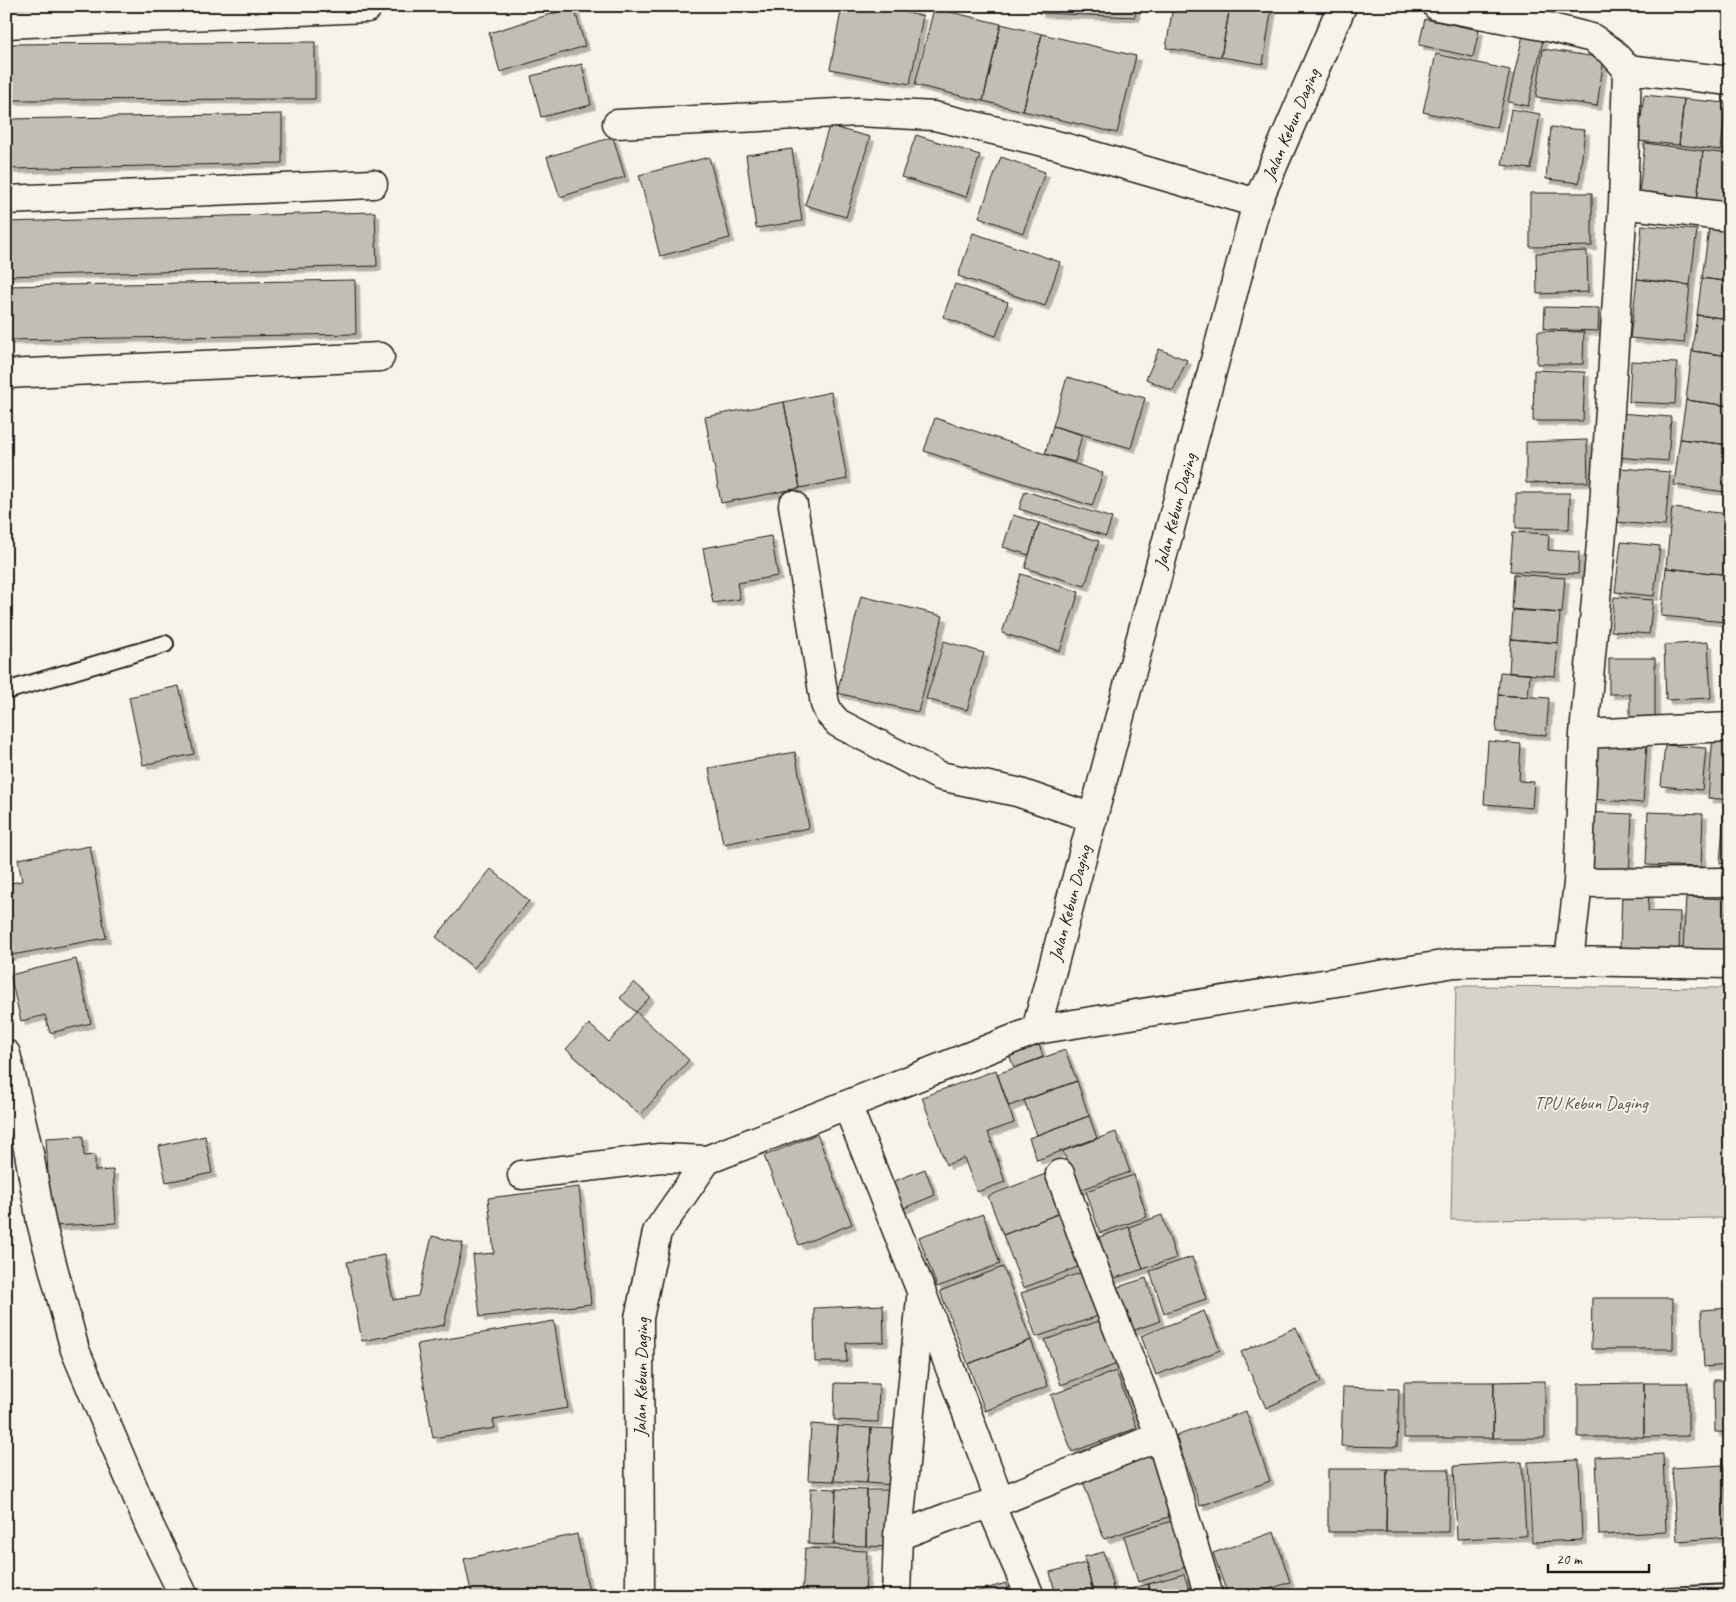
<svg xmlns="http://www.w3.org/2000/svg" width="1736" height="1602" viewBox="0 0 1736 1602" font-family="Caveat,sans-serif">
	<style>
		.green { fill: #d7d3cb; stroke: #7a7874 }
		.building { fill: #c0beb5; stroke: #1c1c1c; filter: url(#shadow) }
		.lines { fill: none; stroke-linecap: round; stroke-linejoin: round }
		.service-casing { stroke: #1c1c1c; stroke-width: 20 }
		.minor-casing { stroke: #1c1c1c; stroke-width: 31 }
		.tertiary-casing { stroke: #1c1c1c; stroke-width: 31 }
		.service { stroke: #f7f3e8; stroke-width: 16 }
		.minor { stroke: #f7f3e8; stroke-width: 28 }
		.tertiary { stroke: #f7f3e8; stroke-width: 28 }
		.labels { text-anchor: middle; stroke-width: 4; stroke-linejoin: round; paint-order: stroke }
		.street-label { font-size: 18px; fill: #1c1c1c; stroke: #f7f3e8 }
		.park-label { font-size: 18px; fill: #545351; stroke: #f7f3e8 }
	</style>
	<defs>
		<filter id="shadow"><feDropShadow dx="4.5" dy="4.5" stdDeviation="0" flood-color="#0004"/></filter>
	</defs>
	<rect width="100%" height="100%" fill="#f7f3e8"/>
	<filter id="ink" filterUnits="userSpaceOnUse"><feTurbulence type="fractalNoise" baseFrequency=".02" numOctaves="2"/><feDisplacementMap in="SourceGraphic" scale="10" xChannelSelector="R" yChannelSelector="G"/><feConvolveMatrix kernelMatrix="1 2 1 2 8 2 1 2 1" color-interpolation-filters="sRGB"/></filter>
	<g filter="url(#ink)">
		<path class="green" d="M1456 986 1730 988V1218L1451 1220Z"/>
		<path class="building" d="M842 6H872L923 16 910 84 830 69Z
			M1040 6H1136L1135 17 1039 13Z
			M1173 6H1230L1221 57 1166 48Z
			M1230 6H1272L1263 64 1221 57Z
			M574 7 585 46 500 72 489 33Z
			M934 8 1001 24 983 101 915 85Z
			M1425 19 1479 30 1473 57 1419 45Z
			M1001 24 1042 34 1023 111 983 101Z
			M1042 34 1136 56 1117 133 1023 111Z
			M1523 35 1543 40 1528 106 1508 102Z
			M315 42V99L6 100V44Z
			M1543 49 1604 58 1597 106 1536 97Z
			M1436 54 1510 70 1497 128 1423 112Z
			M582 64 591 105 541 117 531 76Z
			M1644 95 1684 99 1679 145 1638 141Z
			M1684 99 1726 103 1721 150 1679 145Z
			M1511 109 1540 114 1531 169 1502 165Z
			M282 114V163L10 169 9 119Z
			M829 126 870 137 846 217 805 205Z
			M1551 127 1585 130 1579 183 1546 179Z
			M916 135 980 155 966 197 901 177Z
			M613 137 625 177 560 197 547 157Z
			M1645 143 1703 151 1697 200 1639 193Z
			M792 149 802 221 756 228 746 155Z
			M1703 151 1730 154V204L1697 200Z
			M709 157 730 238 660 256 639 175Z
			M1001 157 1045 172 1023 233 979 217Z
			M1530 193H1592V246L1530 247Z
			M375 212 377 266 6 276V222Z
			M1642 225 1697 230 1690 285 1637 279Z
			M1709 229 1730 232V282L1702 278Z
			M973 233 1060 262 1045 306 958 276Z
			M1587 251 1588 292 1537 294 1536 253Z
			M1702 278 1730 282V319L1697 315Z
			M1637 279 1690 285 1684 343 1630 338Z
			M355 280 356 334 6 340V286Z
			M955 284 1008 302 996 336 943 317Z
			M1545 307 1599 308 1598 331 1544 329Z
			M1697 315 1730 319V356L1692 351Z
			M1538 331 1584 332 1583 364H1537Z
			M1159 349 1187 360 1173 391 1146 379Z
			M1692 351 1730 356V406L1686 400Z
			M1631 361 1677 363 1675 404 1629 402Z
			M1534 370 1585 372 1583 421H1533Z
			M1067 377 1145 398 1131 448 1053 426Z
			M831 392 847 479 800 488 784 402Z
			M1686 400 1730 406V445L1680 439Z
			M784 402 800 488 721 503 705 417Z
			M1618 413 1671 417 1668 461 1615 457Z
			M935 418 1103 473 1092 506 924 451Z
			M1053 426 1082 435 1075 462 1045 454Z
			M1680 439 1730 445V464L1726 492 1674 485Z
			M1587 440 1588 482 1526 483V442Z
			M1621 468 1670 472 1665 526 1616 522Z
			M1025 491 1112 518 1106 536 1019 509Z
			M1516 493H1570L1569 529 1516 528Z
			M1672 508 1730 514V575L1666 568Z
			M1013 515 1039 523 1029 555 1003 547Z
			M1039 523 1099 541 1085 586 1025 568Z
			M1513 532 1549 534 1548 550 1579 552 1578 574 1510 571Z
			M771 536 778 576 737 583 740 599 713 603 703 548Z
			M1621 542 1660 546 1654 596 1615 592Z
			M1666 568 1730 575 1726 622 1661 616Z
			M1021 574 1079 592 1060 651 1002 633Z
			M1514 574 1565 578 1562 613 1512 609Z
			M861 596 943 616 918 712 837 693Z
			M1614 597 1653 600 1649 634 1611 631Z
			M1513 610 1560 613 1558 643 1511 639Z
			M1511 639 1558 643 1555 676 1509 673Z
			M944 641 984 653 967 710 926 699Z
			M1708 642 1711 698 1666 700 1664 645Z
			M1609 658H1655V718H1630V694H1609Z
			M1500 672 1530 674 1528 697 1498 695Z
			M179 686 194 754 143 765 129 697Z
			M1498 695 1549 698 1546 735 1496 732Z
			M1713 735 1730 736V800L1708 798Z
			M1596 739 1647 743 1643 803 1591 799Z
			M1488 741 1521 744 1519 781 1534 782 1532 808 1484 804Z
			M1665 745 1706 748 1702 790 1661 786Z
			M795 752 809 828 723 844 709 768Z
			M1725 802 1730 803V864L1720 863Z
			M1586 812 1632 814 1629 875 1583 873Z
			M1648 812 1703 814 1701 867 1646 865Z
			M90 846 106 938 6 956V884L22 881 18 859Z
			M491 869 529 901 474 968 436 937Z
			M1622 892 1649 893 1648 911 1680 912 1679 953 1620 951Z
			M1686 897 1727 899 1724 952 1683 950Z
			M1727 899H1730V952H1724Z
			M76 959 91 1023 50 1033 45 1015 21 1021 10 975Z
			M634 982 650 997 636 1012 620 998Z
			M636 1012 689 1060 640 1115 566 1049 589 1024 609 1042Z
			M1037 1038 1043 1057 1014 1068 1007 1049Z
			M1065 1050 1077 1081 1009 1106 997 1074Z
			M996 1070 1014 1123 988 1132 1005 1182 977 1192 964 1158 946 1165 922 1097Z
			M1077 1081 1089 1116 1037 1135 1024 1100Z
			M1089 1116 1097 1138 1037 1160 1029 1138Z
			M1116 1132 1130 1172 1077 1191 1063 1151Z
			M817 1134 852 1224 799 1245 764 1156Z
			M83 1136 84 1156 95 1155V1171L113 1170 116 1223 51 1226 46 1138Z
			M205 1136 212 1173 166 1182 159 1146Z
			M925 1169 935 1195 892 1213 882 1186Z
			M1048 1173 1063 1212 1003 1235 988 1196Z
			M1134 1175 1147 1217 1100 1233 1086 1191Z
			M579 1187 591 1304 480 1317 473 1255 494 1253 488 1198Z
			M1063 1212 1083 1265 1023 1288 1003 1235Z
			M983 1214 1000 1264 937 1287 919 1237Z
			M1162 1215 1176 1258 1143 1269 1129 1227Z
			M1129 1227 1143 1269 1106 1281 1093 1239Z
			M432 1236 463 1243 444 1325 362 1341 347 1262 384 1255 393 1300 418 1296Z
			M1192 1257 1206 1299 1164 1313 1150 1271Z
			M1003 1267 1031 1340 968 1364 940 1291Z
			M1086 1271 1101 1315 1036 1337 1021 1293Z
			M1146 1278 1160 1321 1126 1333 1112 1289Z
			M1592 1298H1673V1349H1591Z
			M883 1305 884 1342 846 1343 847 1362H815L814 1308Z
			M1730 1308V1365L1704 1367 1701 1310Z
			M1204 1311 1220 1350 1156 1375 1141 1336Z
			M1102 1320 1117 1364 1061 1385 1045 1340Z
			M554 1321 568 1408 493 1420 495 1428 433 1438 417 1344Z
			M1296 1327 1321 1382 1266 1408 1241 1352Z
			M1031 1340 1048 1386 985 1411 968 1364Z
			M1116 1371 1137 1428 1072 1452 1051 1395Z
			M1714 1380H1730V1432H1715Z
			M1545 1381V1438H1493L1494 1382Z
			M1404 1382H1494L1493 1438H1404Z
			M835 1383 879 1384 878 1422 834 1420Z
			M1644 1383V1437H1578V1384Z
			M1644 1383H1688V1436L1644 1437Z
			M1343 1387 1399 1389 1397 1447 1341 1446Z
			M1246 1411 1270 1481 1200 1506 1176 1436Z
			M811 1424 838 1426 834 1481 808 1480Z
			M838 1426 871 1428 867 1483 834 1481Z
			M871 1428 897 1429 893 1485 867 1483Z
			M1155 1453 1177 1514 1104 1539 1082 1479Z
			M1663 1454 1666 1532 1599 1535 1596 1457Z
			M1729 1458H1730L1729 1532Z
			M1579 1460 1582 1540 1532 1542 1528 1462Z
			M1522 1462 1526 1536 1457 1539 1454 1466Z
			M1724 1465 1728 1537 1677 1541 1672 1468Z
			M1328 1469H1387L1386 1532H1328Z
			M1387 1469H1449L1448 1532H1386Z
			M811 1488 836 1489 834 1545 808 1544Z
			M836 1489 867 1490 866 1546 834 1545Z
			M867 1490H892L890 1547 866 1546Z
			M1175 1520 1189 1566 1138 1582 1124 1536Z
			M1274 1532 1290 1582 1250 1596H1228L1213 1553Z
			M577 1534 589 1592 572 1596H472L464 1559Z
			M805 1548 867 1551 865 1596H802Z
			M1104 1552 1115 1596H1094L1084 1557Z
			M1086 1563 1094 1596H1056L1050 1572Z
			M1184 1574 1191 1596H1151L1148 1584Z
			M1006 1583 1009 1596H962Z
			M1148 1584 1151 1596H1118L1117 1593Z"/>
		<g class="lines">
			<defs>
				<path id="service" d="M6 691 165 644
					M1667 1596 1730 1593"/>
				<path id="minor" d="M1437 6 1548 27 1592 38 1612 52 1627 69 1730 81
					M6 24 367 8
					M617 124 858 112 934 116 1060 146 1257 203
					M6 200 373 184
					M1623 204 1730 217
					M6 374 380 357
					M793 505 825 704 829 713 838 723 940 776 1017 792 1093 818
					M1584 734 1730 727
					M1578 883 1730 882
					M1569 961 1578 883 1584 734 1603 521 1623 204 1627 69
					M1036 1030 1455 963 1569 961 1730 964
					M6 1054 29 1153 41 1222 75 1350 150 1527 184 1596
					M847 1105 921 1291 1000 1501
					M1060 1174 1097 1276 1160 1436 1209 1596
					M522 1175 660 1158 707 1160
					M990 1504 1030 1596
					M898 1536 948 1517 1000 1501 1160 1436
					M896 1596 898 1536 921 1298"/>
				<path id="tertiary" d="M640 1596 639 1318 657 1232 707 1160 1036 1030 1257 203 1342 6"/>
			</defs>
			<use href="#service" class="service-casing"/>
			<use href="#minor" class="minor-casing"/>
			<use href="#tertiary" class="tertiary-casing"/>
			<use href="#service" class="service"/>
			<use href="#minor" class="minor"/>
			<use href="#tertiary" class="tertiary"/>
		</g>
	</g>
	<g class="labels">
		<g class="street-label">
			<text transform="translate(1291 124) rotate(-67)" y="6">Jalan Kebun Daging</text>
			<text transform="translate(1175 511) rotate(-75)" y="6">Jalan Kebun Daging</text>
			<text transform="translate(1070 903) rotate(-75)" y="6">Jalan Kebun Daging</text>
			<text transform="translate(641 1377) rotate(-89)" y="6">Jalan Kebun Daging</text>
		</g>
		<g class="park-label">
			<text x="1591" y="1109">TPU Kebun Daging</text>
		</g>
	</g>
	<rect width="1736" height="1602" fill="none" stroke="#f7f3e8" stroke-width="25"/>
	<rect x="12" y="12" width="1711" height="1577" fill="none" stroke="#1c1c1c" stroke-width="2" filter="url(#ink)"/>
	<path d="M1548 1564v8h101v-8" fill="none" stroke="#1c1c1c" stroke-width="2.5"/>
	<text x="1556" y="1564" font-size="15" fill="#1c1c1c" stroke="#f7f3e8" stroke-width="4" paint-order="stroke">20 m</text>
</svg>
